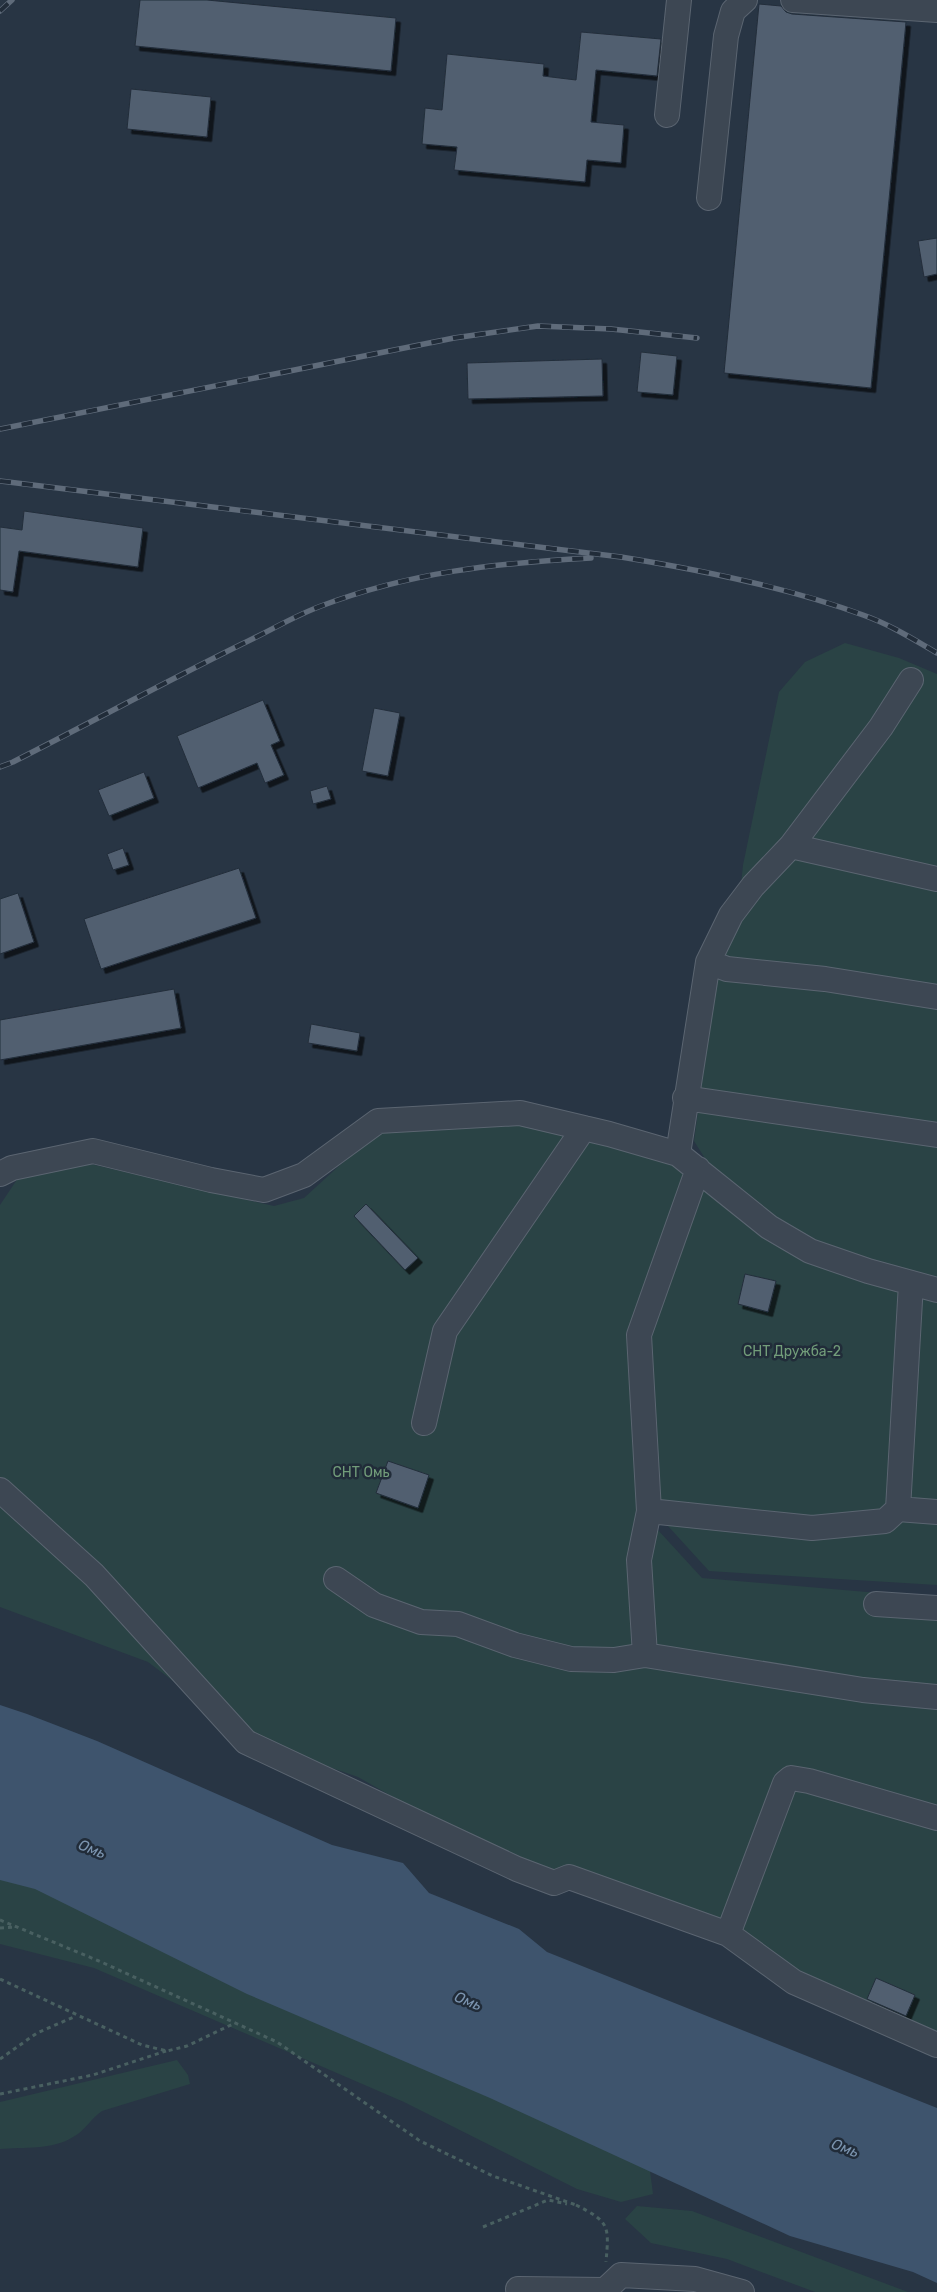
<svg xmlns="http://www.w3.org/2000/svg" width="937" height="2292" viewBox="0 0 937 2292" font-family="Rubik,sans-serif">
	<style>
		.green { fill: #2a4345 }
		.water { fill: #3e546d }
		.building { fill: #515e6f; stroke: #232e3b; filter: url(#shadow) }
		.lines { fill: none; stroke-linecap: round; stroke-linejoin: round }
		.minor-casing { stroke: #5b6571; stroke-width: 26 }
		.path { stroke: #496061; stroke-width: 3; stroke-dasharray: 4 4; stroke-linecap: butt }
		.minor { stroke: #3d4753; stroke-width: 24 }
		.rail-casing { stroke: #5f6b7a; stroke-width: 5.5 }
		.rail { stroke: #212c39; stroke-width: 4; stroke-dasharray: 11; stroke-linecap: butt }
		.labels { text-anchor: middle; stroke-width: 5; stroke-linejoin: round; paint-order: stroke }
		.park-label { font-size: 14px; fill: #729d7a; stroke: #212c39 }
		.water-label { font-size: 15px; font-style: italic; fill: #7b94af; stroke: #212c39 }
	</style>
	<defs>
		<filter id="shadow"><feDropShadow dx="4.5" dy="4.5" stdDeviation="0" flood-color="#0009"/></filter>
	</defs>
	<rect width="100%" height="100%" fill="#283544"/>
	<path class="green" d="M845 643 899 658 937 674V1585L709 1571 657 1514 644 1332 703 1186 706 1160 694 1141 716 977 737 924 743 865 779 692 805 662Z
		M520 1122 673 1162 691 1175 651 1282 646 1517 702 1578 937 1598V2039L712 1939 493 1854 358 1777 251 1740 148 1662 0 1607V1205L18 1178 86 1163 274 1206 304 1198 340 1165 380 1132 445 1130Z
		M0 1863 648 2156 653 2194 621 2202 577 2189 404 2102 94 1968 0 1944Z
		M177 2060 188 2075 190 2084 102 2111C91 2118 85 2131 73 2137 53 2150 23 2147 0 2149V2102Z
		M637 2206 692 2211 908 2292H815L727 2259 651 2243 625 2219Z"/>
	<path class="water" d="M0 1705 27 1714 97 1741 332 1845 403 1863 429 1893 519 1929 547 1952 937 2108V2283L913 2272 790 2236 490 2098 247 1994 35 1889 0 1880Z"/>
	<path class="building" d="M140 0H207L396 18 391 71 135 46Z
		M759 4 781 6 786 12 792 14 906 22 871 388 724 373Z
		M581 32 661 39 657 76 596 70 591 122 624 125 621 163 587 160 585 182 454 170 457 147 422 144 425 108 442 110 447 54 544 64 543 76 576 80Z
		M131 89 211 97 207 137 127 129Z
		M937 238V274L924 277 918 241Z
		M641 352 677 356 673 395 637 392Z
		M602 359 603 396 468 399 467 363Z
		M24 511 143 528 138 567 19 551 13 592 0 590V527L22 530Z
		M263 700 280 741 271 745 284 775 265 783 257 763 198 788 177 736Z
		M374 708 400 713 388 776 362 771Z
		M144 772 154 798 109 816 98 790Z
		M327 786 331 799 313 804 310 791Z
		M123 848 129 865 113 870 107 854Z
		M239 868 256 918 101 969 84 919Z
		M18 893 34 942 0 954V899Z
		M174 989 181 1028 0 1060V1020Z
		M311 1024 360 1033 357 1051 308 1043Z
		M366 1204 418 1258 405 1270 354 1216Z
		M745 1274 776 1281 768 1312 738 1304Z
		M388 1461 429 1475 418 1508 376 1493Z
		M876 1978 915 1995 906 2016 867 1999Z"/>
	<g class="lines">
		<defs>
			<path id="minor" d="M793 0 937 10
				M667 115 679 0
				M709 198 726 36 733 11 745 0
				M791 846 937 879
				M708 962 727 969 825 979 937 997
				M685 1098 937 1135
				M678 1154 708 962 731 915 753 886 791 846 881 727 911 680
				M0 1174 12 1168 93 1151 211 1180 264 1190 304 1175 378 1121 520 1113 609 1134 678 1154 769 1227 810 1251 868 1271 937 1290
				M424 1423 445 1331 584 1128
				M0 1490 94 1575 246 1742 517 1869 554 1883 569 1877 728 1934 785 1783 791 1778 809 1781 937 1818
				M898 1509 937 1512
				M649 1511 812 1528 885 1521 898 1509 911 1283
				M336 1579 374 1605 421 1622 458 1624 515 1645 571 1659 614 1660 645 1655 863 1690 937 1697
				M876 1604 937 1608
				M645 1655 639 1560 649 1511 639 1335 698 1169
				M728 1934 794 1982 937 2045
				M518 2289 604 2290
				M603 2292 621 2275 695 2279 742 2292"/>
		</defs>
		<use href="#minor" class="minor-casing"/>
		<path class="path" d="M0 1920 99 1961 277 2042 420 2141 493 2176 576 2205
			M0 1928 17 1927
			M0 1979 142 2045 167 2051 187 2046 235 2023
			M0 2059 37 2033 76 2016
			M0 2094 93 2075 166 2051
			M576 2205C610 2222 609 2226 606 2262
			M483 2227 548 2200 567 2204"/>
		<use href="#minor" class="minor"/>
		<defs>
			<path id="rail" d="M0 11 12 0
				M0 429 454 338 538 326 611 329 697 338
				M0 481 621 557C701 570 787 587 863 615 889 624 913 639 937 653
				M0 767 13 762C90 723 165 682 242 644 268 632 294 616 321 606 411 572 496 563 591 558"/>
		</defs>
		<use href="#rail" class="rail-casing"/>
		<use href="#rail" class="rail"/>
	</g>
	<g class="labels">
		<g class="park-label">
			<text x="792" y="1356">СНТ Дружба-2</text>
			<text x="361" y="1477">СНТ Омь</text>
		</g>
		<g class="water-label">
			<text transform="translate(92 1849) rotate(22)" y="5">Омь</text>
			<text transform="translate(468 2001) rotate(22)" y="5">Омь</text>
			<text transform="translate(845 2148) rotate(21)" y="5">Омь</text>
		</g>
	</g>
</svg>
